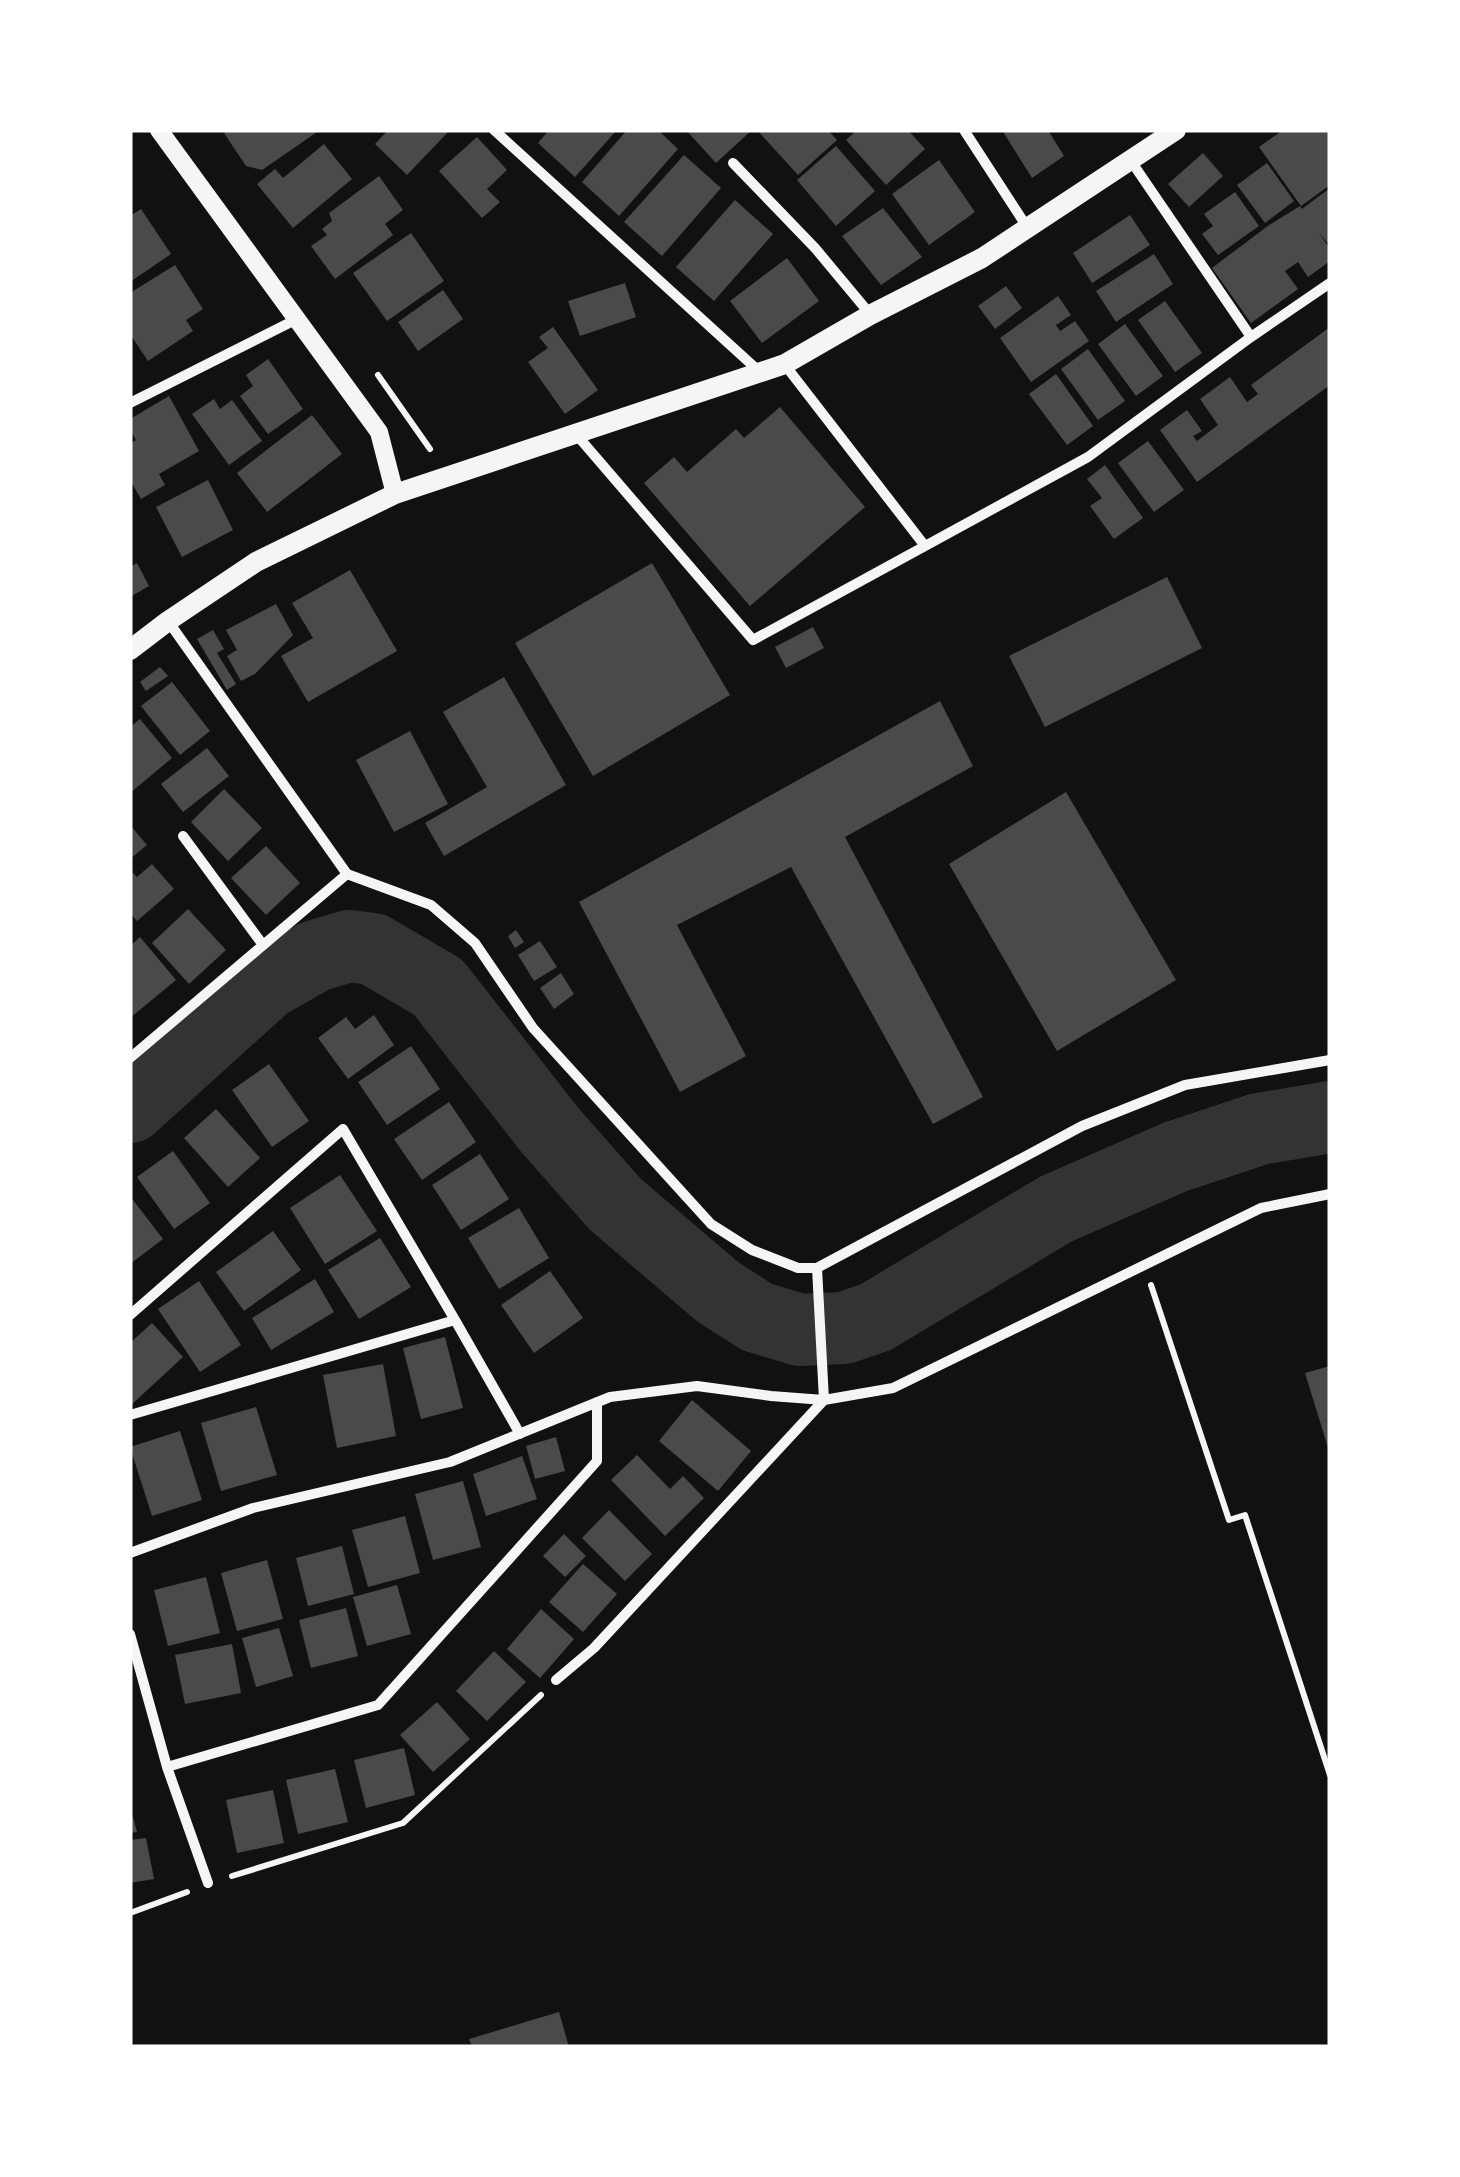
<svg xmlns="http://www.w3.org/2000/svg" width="1460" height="2177" viewBox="0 0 1460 2177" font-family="'Exo 2',sans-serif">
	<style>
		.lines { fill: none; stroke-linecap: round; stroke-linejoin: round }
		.river { stroke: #333; stroke-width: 72 }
		.building { fill: #4a4a4a }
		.path { stroke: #f5f5f5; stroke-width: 6 }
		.minor { stroke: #f5f5f5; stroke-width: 10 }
		.tertiary { stroke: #f5f5f5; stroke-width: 18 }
		.secondary { stroke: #f5f5f5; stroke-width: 20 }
	</style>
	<rect width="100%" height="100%" fill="#111"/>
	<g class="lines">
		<path class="river" d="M130 1107 266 984 315 956 349 946 373 949 438 987 549 1129 615 1204 718 1292 757 1317 800 1330 844 1328 876 1317 1056 1209 1175 1157 1259 1129 1330 1117"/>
	</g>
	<path class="building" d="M228 130H320L262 170 246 166 224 133Z
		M388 130H450L407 175 375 144Z
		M549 130H617L575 177 538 143Z
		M627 130H658L678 149 619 216 582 182Z
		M686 130H752L716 163Z
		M757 130H828L837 140 798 175Z
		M857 130H908L925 149 886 185 846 140Z
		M1002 130H1048L1064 156 1032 178Z
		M1283 130H1330V185L1301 206 1259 147Z
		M477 137 507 170 487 189 500 202 482 218 439 171Z
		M324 144 352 179 293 228 257 184 275 169 283 178Z
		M836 146 875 191 836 226 797 180Z
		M1203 153 1223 176 1189 207 1168 184Z
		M684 155 721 188 662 256 624 222Z
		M939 160 975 212 929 245 892 194Z
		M1267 163 1294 201 1265 223 1237 185Z
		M379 176 403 210 385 224 393 235 335 279 311 246 327 235 322 229 332 221 329 213Z
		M1330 188V246L1319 233 1330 249V261L1308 277 1298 262 1285 271 1298 289 1251 323 1212 268 1269 225 1300 206 1302 209Z
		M1235 192 1259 226 1218 255 1202 234 1213 226 1204 214Z
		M735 200 773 234 714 301 676 267Z
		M883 208 922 257 881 285 842 236Z
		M141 209 171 254 130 282V216Z
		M1130 215 1150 245 1092 283 1073 253Z
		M411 233 444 281 387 321 353 273Z
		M1154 254 1173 284 1116 322 1096 291Z
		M787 258 819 301 762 343 730 301Z
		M175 265 203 309 186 320 193 331 148 361 130 334V293Z
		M625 283 636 317 580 336 568 301Z
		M1006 286 1022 308 995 329 978 306Z
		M443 290 463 319 418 351 398 322Z
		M1058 296 1071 315 1056 325 1060 331 1075 321 1089 341 1031 382 1000 338Z
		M1165 301 1202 353 1175 372 1138 320Z
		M1125 324 1163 376 1136 396 1098 344Z
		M553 327 598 390 565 414 528 362 548 348 539 337Z
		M1330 327V385L1197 482 1160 430 1187 410 1202 431 1193 436 1197 441 1218 425 1200 399 1230 377 1247 402 1258 394 1251 385Z
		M1088 349 1125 401 1098 420 1061 369Z
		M268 359 303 409 268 434 240 396 253 386 246 375Z
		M1056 374 1093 426 1067 445 1029 394Z
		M169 396 199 451 159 474 165 485 141 499 130 480V444L136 440 130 430V419Z
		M214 399 220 409 232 400 262 441 229 465 192 414Z
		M780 407 865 507 750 606 644 483 674 457 687 472 736 429 744 438Z
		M312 415 342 454 267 512 237 473Z
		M1148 441 1184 490 1154 512 1118 463Z
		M1105 465 1143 518 1114 539 1090 506 1102 498 1087 479Z
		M208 480 233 530 182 557 156 507Z
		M137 563 149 586 130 597V567Z
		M652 563 730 695 593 776 515 643Z
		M350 570 397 651 308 702 281 656 313 638 292 603Z
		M1167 577 1202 648 1045 727 1009 656Z
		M276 604 293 635 255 674 241 681 227 656 237 650 226 630Z
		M813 627 824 648 786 668 775 647Z
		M213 630 224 649 217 653 236 684 227 690 197 639Z
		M160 667 168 676 146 691 140 682Z
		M504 677 566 785 444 856 425 823 487 787 443 712Z
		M172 682 210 731 180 755 141 706Z
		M940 701 973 766 845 837 983 1097 933 1124 791 867 677 925 746 1056 680 1092 579 902Z
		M140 719 172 758 130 793V727Z
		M410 731 448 804 394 832 356 760Z
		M207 748 229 776 183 812 161 784Z
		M224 789 262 828 228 861 191 822Z
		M1066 792 1176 980 1057 1051 949 864Z
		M130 825 147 845 130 859Z
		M266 846 300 883 266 915 231 878Z
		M152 864 174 889 137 921 130 913V870L137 877Z
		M188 909 226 950 189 984 152 943Z
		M516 930 524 942 515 948 508 936Z
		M140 937 176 980 130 1018V946Z
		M540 941 557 967 534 981 518 955Z
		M561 973 574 994 554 1009 540 988Z
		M374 1015 394 1045 348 1079 318 1038 346 1017 355 1029Z
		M411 1046 440 1089 387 1125 358 1082Z
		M269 1064 309 1121 272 1147 232 1090Z
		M449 1102 476 1142 422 1180 394 1139Z
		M216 1109 260 1158 228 1187 184 1138Z
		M173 1151 210 1203 174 1229 137 1177Z
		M480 1154 509 1199 461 1230 432 1185Z
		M340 1175 377 1231 325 1264 290 1208Z
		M130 1196 163 1239 130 1264Z
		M519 1208 549 1258 499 1289 468 1238Z
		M273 1231 301 1270 244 1311 216 1272Z
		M380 1238 411 1287 359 1319 328 1270Z
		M550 1271 583 1318 534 1353 501 1305Z
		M315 1279 334 1312 271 1350 252 1318Z
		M199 1281 241 1345 200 1372 158 1309Z
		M152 1323 183 1357 130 1406V1343Z
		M445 1337 463 1408 421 1419 403 1348Z
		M383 1364 396 1436 337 1448 323 1375Z
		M1330 1366V1451H1329L1305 1373Z
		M692 1400 751 1451 718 1491 659 1441Z
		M256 1407 277 1475 221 1491 201 1423Z
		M180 1431 202 1500 152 1516 130 1447Z
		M556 1437 565 1471 535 1479 526 1446Z
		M637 1455 670 1489 683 1476 704 1498 665 1536 611 1480Z
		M522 1456 537 1499 486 1516 473 1474Z
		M463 1481 481 1547 433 1560 415 1494Z
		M609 1510 652 1554 625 1581 582 1538Z
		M405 1516 420 1573 368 1587 352 1530Z
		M564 1534 586 1556 565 1577 543 1556Z
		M342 1546 354 1594 308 1606 296 1558Z
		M267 1560 283 1619 237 1631 221 1573Z
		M583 1564 617 1594 583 1632 549 1602Z
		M206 1577 220 1633 168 1646 154 1590Z
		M397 1585 411 1634 367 1646 353 1597Z
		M346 1608 358 1656 311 1668 299 1620Z
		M541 1609 574 1639 540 1678 507 1649Z
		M279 1628 293 1676 256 1687 242 1638Z
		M232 1644 241 1693 185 1704 175 1655Z
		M494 1651 526 1682 487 1721 456 1691Z
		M437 1702 470 1739 433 1772 400 1735Z
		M404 1748 415 1795 366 1808 354 1760Z
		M335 1769 348 1822 298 1834 286 1780Z
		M273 1790 284 1843 237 1853 226 1800Z
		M130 1806 137 1832 130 1833Z
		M146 1838 154 1879 130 1883V1840Z
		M559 2012 569 2047H472L469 2039Z"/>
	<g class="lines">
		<path class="path" d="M378 375 430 449
			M1151 1285 1229 1520 1245 1515 1330 1775
			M232 1876 403 1823 541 1695
			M130 1913 187 1892"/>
		<path class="minor" d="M494 130 761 373
			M964 130 1027 227
			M1131 161 1251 337 1330 283
			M733 163 815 248 870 314
			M785 365 925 546
			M130 403 297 319
			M575 433 753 640 1088 457 1251 337
			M168 621 347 874 431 905 475 943 533 1028 711 1224 752 1250 798 1268H817L1082 1126 1185 1085 1330 1060
			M183 836 263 945
			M130 1058 347 874
			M130 1315 343 1129 455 1320 130 1415
			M455 1320 520 1434
			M130 1553 253 1508 450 1462 610 1397 697 1386 771 1396 824 1400 893 1388 1261 1208 1330 1194
			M130 1634 167 1767 378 1705 597 1461V1402
			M556 1680 594 1648 824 1400 817 1268
			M167 1767 208 1883"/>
		<path class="tertiary" d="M159 130 379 432 395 494"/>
		<path class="secondary" d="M130 650 168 621 256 562 395 494 785 364 870 315 982 258 1176 130"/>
	</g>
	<rect width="1460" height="2177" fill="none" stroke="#ffffff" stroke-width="265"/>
</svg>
